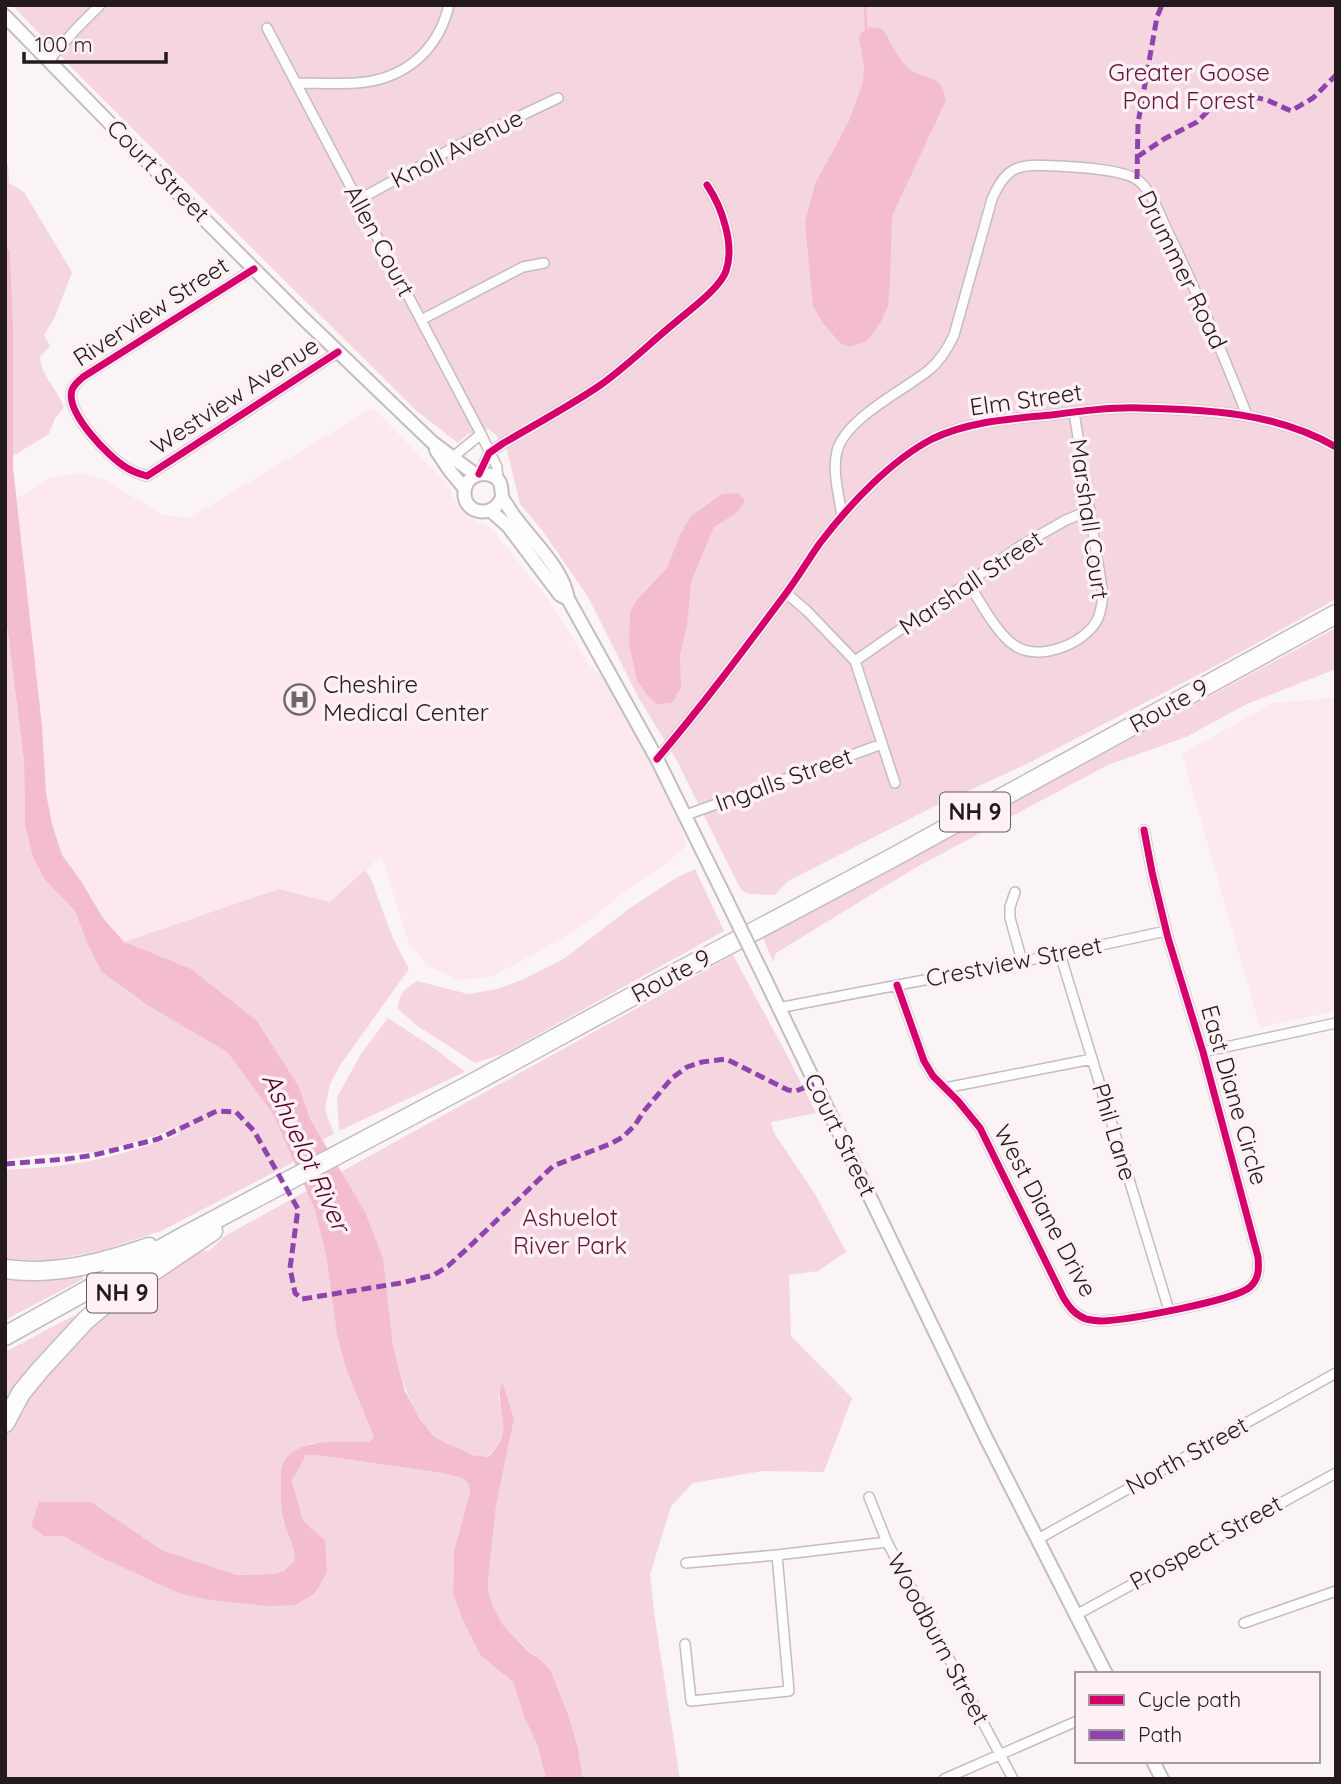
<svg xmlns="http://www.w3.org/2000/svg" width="1341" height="1784" viewBox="0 0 1341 1784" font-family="Quicksand,sans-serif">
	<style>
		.built { fill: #fce8ee }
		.green { fill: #f5d6e0 }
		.water { fill: #f3bdcf }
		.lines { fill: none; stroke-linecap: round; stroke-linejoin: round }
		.stream { stroke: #f3bdcf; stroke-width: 2.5 }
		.street-casing { stroke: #c4bcbe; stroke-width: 12 }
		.secondary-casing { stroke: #c4bcbe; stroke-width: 16 }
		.highway-casing { stroke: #c4bcbe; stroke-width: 21 }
		.street { stroke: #fefdfe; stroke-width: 9 }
		.secondary { stroke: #fefdfe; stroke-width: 12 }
		.highway { stroke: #fefdfe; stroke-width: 18 }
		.secondary-bridge-casing { stroke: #c4bcbe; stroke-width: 16; stroke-linecap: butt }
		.secondary-bridge { stroke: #fefdfe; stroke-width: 12 }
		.quiet { stroke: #8e44ad; stroke-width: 5; stroke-dasharray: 10 5; stroke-linecap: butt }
		.cycleway-casing { stroke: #fdf1f5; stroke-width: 11 }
		.cycleway { stroke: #d6006c; stroke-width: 7 }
		.labels { text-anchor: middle; stroke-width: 7; stroke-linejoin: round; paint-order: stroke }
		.shield { fill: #fdf1f5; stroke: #655a5e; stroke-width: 2 }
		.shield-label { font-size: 23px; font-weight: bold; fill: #241a1d }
		.park-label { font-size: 24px; fill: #69153b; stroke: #fdf1f5 }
		.street-label { font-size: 24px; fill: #241a1d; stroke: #fdf1f5 }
		.poi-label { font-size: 24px; fill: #241a1d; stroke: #fdf1f5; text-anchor: start }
		.water-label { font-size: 26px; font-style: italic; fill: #56002c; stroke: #fdf1f5 }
	</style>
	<rect width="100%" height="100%" fill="#faf4f6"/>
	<path class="built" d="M373 408 448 485 452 495 464 512 479 523 491 528 548 599 590 666 599 673 622 711 657 776 682 829 686 841 685 847 665 864 628 889 577 930 494 976 459 980 428 966 409 943 381 856 330 902 279 889 124 942 103 918 81 881 62 855 52 824 46 793 42 726 17 499 50 478 81 473 107 481 162 515 190 518Z
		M1336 698V1011L1260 1027 1182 754 1273 703Z"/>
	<path class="green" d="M12 5H1336V599L1223 662 1027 764 935 806 788 881 775 895 749 894 741 890 676 759 638 697 588 597 542 530 520 504 507 450 495 434 488 429 468 434 458 443 418 412 266 262 77 73Z
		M5 162 8 165 9 183 24 192 72 272 55 317 44 335 50 346 40 357C41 377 58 389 64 408L55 418 49 434 13 456V325L10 251 5 243Z
		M5 610 24 762 25 826 33 858 45 880 75 911 87 943 127 991 227 1052 273 1114 294 1162 161 1231 103 1250 48 1261 5 1259V1170C36 1168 68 1166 98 1159 125 1154 151 1144 178 1135V1126L155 1136 95 1152 41 1155 5 1160Z
		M1336 628V669L1247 704 1186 737 1108 765 915 868 776 953 773 962 763 938Z
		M695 869 724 931 503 1054 475 1063 416 1025 398 1009C399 993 405 989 417 981L468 994 497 989 524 979 565 958 630 908 676 878Z
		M365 870 371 879 392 936 409 969 341 1064 330 1084 325 1110 334 1134 322 1140 310 1119 300 1089 124 942 279 889 330 902Z
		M733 955 787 1055 816 1113 771 1122 774 1133 815 1194 846 1252 818 1271 789 1275 791 1336 852 1398 824 1472 763 1471 693 1483 671 1506 650 1575 655 1619 680 1779H583L578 1748 569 1717 550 1669 539 1658 531 1653 503 1625 493 1606 489 1594 488 1581 496 1506 514 1419 498 1394C504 1423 510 1434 487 1457 427 1449 411 1411 396 1358L338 1335 346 1369 374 1438 369 1442 310 1443 281 1472 283 1521 295 1550V1560L284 1571 275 1574 237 1575 162 1550 91 1502H39L44 1536H63L100 1557 178 1593 267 1606 325 1540 303 1522 292 1481 306 1455 324 1456 442 1473 462 1478 468 1483 470 1493 454 1550 453 1594 462 1619 481 1656 513 1682 525 1719 537 1744 546 1779H5V1437L22 1401 95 1318 197 1250 209 1251 225 1236Z
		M388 1018 434 1048 465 1072 339 1131 337 1097 361 1054Z
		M5 1273 77 1274 82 1275 83 1279 5 1320Z
		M73 1316 75 1317 72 1321 41 1353 17 1386 5 1409V1352Z"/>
	<path class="water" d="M866 27 880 28 884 31C890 41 900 63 910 69 926 82 941 71 946 100L892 216 890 284 888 306 881 322 867 341 850 347 840 343 823 323 813 307 805 222 815 184 849 121 863 82 864 66 859 37Z
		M5 244 10 251 13 325V467L42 726 46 793 52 824 62 855 81 881 103 918 124 942 191 969 257 1021 300 1089 310 1119 365 1212 383 1258 393 1347 405 1391 420 1419 433 1435 445 1443 473 1455 488 1457C518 1426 493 1415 502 1381L514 1419 496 1506 488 1581 489 1594 493 1606 503 1625 530 1653 539 1658 550 1669 569 1717 578 1748 583 1779H546L537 1744 525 1719 513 1682 481 1656 462 1619 453 1594 454 1550 470 1493 468 1483 462 1478 442 1473 324 1456 306 1455 292 1481 303 1521 325 1540 327 1572 315 1593 295 1605 267 1606 210 1600 178 1593 100 1557 63 1536H44L31 1526 39 1502H91L162 1550 237 1575 275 1574 284 1571 295 1560C295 1544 286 1533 283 1518 281 1509 281 1500 281 1491 281 1482 280 1472 283 1464 295 1436 344 1442 369 1442L374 1438 346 1369 337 1334 327 1259 315 1210 273 1114 227 1052 146 1004 102 972 87 943 75 911 45 880 33 858 25 826 24 762 5 610Z
		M739 493 745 501 736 513 714 527 691 582 687 626 680 655 681 687 672 703 657 704 649 697 637 681 629 644 630 612 636 601 667 568 680 535 691 516 722 494Z"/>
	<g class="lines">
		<path class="stream" d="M865 5 866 27"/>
		<defs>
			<path id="street" d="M267 28 481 434 497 467 498 480
				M49 60 76 29 100 5
				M296 83C316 83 336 84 356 83 404 80 438 51 449 5
				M358 200 457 146 558 98
				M254 269 83 377C79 381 74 384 72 390 65 412 109 458 127 468 133 472 140 474 147 476L338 352
				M421 320 523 267 544 263
				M453 457 481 434
				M479 474 489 453 502 444C534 425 568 407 599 386 626 367 651 342 677 321 691 309 720 288 726 271 735 245 722 207 707 185
				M842 516C839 496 832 471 837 451 846 418 903 391 929 370 941 360 948 348 954 335L992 199C1007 164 1020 164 1056 166 1076 167 1124 169 1139 181 1152 192 1159 213 1166 228 1196 289 1222 352 1247 415
				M968 583C980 601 997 634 1014 645 1038 662 1082 645 1096 622 1101 614 1102 604 1103 595L1074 412
				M786 593 807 611 855 661 895 783
				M855 661 1022 545 1066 520 1090 510
				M657 759C702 706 743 651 784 596 797 579 808 560 820 543 849 505 890 461 932 439 969 421 1011 419 1051 415 1081 411 1111 407 1141 408 1209 410 1275 412 1336 447
				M686 815 882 744
				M1015 892 1010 907V918L1022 961
				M1060 954 1169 1310
				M897 985 924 1061 933 1076 958 1101 980 1128 1063 1297C1069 1307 1075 1315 1086 1319 1091 1320 1097 1321 1102 1321 1127 1320 1234 1301 1250 1287 1259 1279 1259 1269 1258 1257L1203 1052 1168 938 1152 872 1144 830
				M778 1008 1060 954 1166 931
				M1203 1052 1336 1023
				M945 1088 1092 1059
				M869 1497 887 1542 1013 1779
				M1038 1539 1336 1373
				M686 1563 777 1555 887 1542
				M1076 1615 1336 1473
				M1244 1623 1336 1591
				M685 1644 691 1701 789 1691 777 1555
				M944 1779 1077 1721"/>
			<path id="secondary" d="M5 16 176 191 303 318 432 442 476 475
				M436 450 450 471 465 489
				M502 497C493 521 460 513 465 489 467 476 483 470 495 477 502 482 501 488 502 496 503 501 508 506 510 510 528 538 563 566 568 599L657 759 726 899
				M491 511 508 526 560 595 568 599
				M766 981 987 1440 1106 1674
				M1153 1761 1162 1779"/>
			<path id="highway" d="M5 1269C55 1276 102 1263 149 1247
				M5 1336 186 1235 471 1084 655 984 892 858 1336 614
				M5 1423 21 1393 40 1370 86 1320 105 1304 213 1231"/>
		</defs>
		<use href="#street" class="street-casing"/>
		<use href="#secondary" class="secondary-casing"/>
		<use href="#highway" class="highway-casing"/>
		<use href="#street" class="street"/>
		<use href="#secondary" class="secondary"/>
		<use href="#highway" class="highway"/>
		<defs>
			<path id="secondary-bridge" d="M726 899 766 981"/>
		</defs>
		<use href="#secondary-bridge" class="secondary-bridge-casing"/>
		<use href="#secondary-bridge" class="secondary-bridge"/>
		<path class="quiet" d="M1137 157 1164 139 1197 122 1215 104 1226 98 1249 96 1267 100 1291 111 1313 98 1336 75
			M1137 179 1138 123 1157 17 1162 5
			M5 1164 67 1159 94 1155 158 1139 217 1111 236 1112 254 1131 298 1209 290 1268 295 1293 302 1299 401 1283 434 1275 448 1266 468 1248 553 1166 610 1144 623 1137 635 1125 644 1111 672 1078 687 1067 702 1062 726 1059 788 1090 796 1091 814 1084"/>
		<defs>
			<path id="cycleway" d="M254 269 83 377C79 381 74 384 72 390 65 412 109 458 127 468 133 472 140 474 147 476L338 352
				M479 474 489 453 502 444C534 425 568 407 599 386 626 367 651 342 677 321 691 309 720 288 726 271 735 245 722 207 707 185
				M657 759C702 706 743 651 784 596 797 579 808 560 820 543 849 505 890 461 932 439 969 421 1011 419 1051 415 1081 411 1111 407 1141 408 1209 410 1275 412 1336 447
				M897 985 924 1061 933 1076 958 1101 980 1128 1063 1297C1069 1307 1075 1315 1086 1319 1091 1320 1097 1321 1102 1321 1127 1320 1234 1301 1250 1287 1259 1279 1259 1269 1258 1257L1203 1052 1168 938 1152 872 1144 830"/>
		</defs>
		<use href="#cycleway" class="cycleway-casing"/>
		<use href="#cycleway" class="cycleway"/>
	</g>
	<defs>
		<symbol id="hospital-ring" viewBox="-11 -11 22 22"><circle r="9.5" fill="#fdf1f5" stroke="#6f6669" stroke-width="1.5"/><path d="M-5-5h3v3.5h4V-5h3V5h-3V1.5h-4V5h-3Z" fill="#6f6669"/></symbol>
	</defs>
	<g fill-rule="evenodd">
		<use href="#hospital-ring" x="282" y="682" width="35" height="35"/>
	</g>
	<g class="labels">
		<g class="shield">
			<rect x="940" y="792.5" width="70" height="39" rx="5"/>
			<rect x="87" y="1273.5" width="70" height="39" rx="5"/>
		</g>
		<g class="shield-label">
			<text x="975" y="820">NH 9</text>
			<text x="122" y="1301">NH 9</text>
		</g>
		<g class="park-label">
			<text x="1189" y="81">Greater Goose<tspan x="1189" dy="28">Pond Forest</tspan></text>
			<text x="570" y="1226">Ashuelot<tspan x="570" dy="28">River Park</tspan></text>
		</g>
		<g class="street-label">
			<text transform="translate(457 149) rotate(-27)" y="8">Knoll Avenue</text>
			<text transform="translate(158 171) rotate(45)" y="8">Court Street</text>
			<text transform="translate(379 241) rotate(62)" y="8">Allen Court</text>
			<text transform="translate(1182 270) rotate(64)" y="8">Drummer Road</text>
			<text transform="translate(151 312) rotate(-33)" y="8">Riverview Street</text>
			<text transform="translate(235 396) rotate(-33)" y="8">Westview Avenue</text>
			<text transform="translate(1026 400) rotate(-8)" y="8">Elm Street</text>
			<text transform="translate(1089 519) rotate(82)" y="8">Marshall Court</text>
			<text transform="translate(971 583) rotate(-34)" y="8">Marshall Street</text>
			<text transform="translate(1169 706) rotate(-29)" y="8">Route 9</text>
			<text transform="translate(784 780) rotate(-20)" y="8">Ingalls Street</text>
			<text transform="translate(1014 962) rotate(-11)" y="8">Crestview Street</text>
			<text transform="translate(671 976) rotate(-28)" y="8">Route 9</text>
			<text transform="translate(1234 1095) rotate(74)" y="8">East Diane Circle</text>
			<text transform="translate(1114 1132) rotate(73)" y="8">Phil Lane</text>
			<text transform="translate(840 1135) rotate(64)" y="8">Court Street</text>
			<text transform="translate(1045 1211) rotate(62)" y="8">West Diane Drive</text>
			<text transform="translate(1187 1456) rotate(-29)" y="8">North Street</text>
			<text transform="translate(1206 1543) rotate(-29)" y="8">Prospect Street</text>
			<text transform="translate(938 1639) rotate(62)" y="8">Woodburn Street</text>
		</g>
		<g class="poi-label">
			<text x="323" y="693">Cheshire<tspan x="323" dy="28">Medical Center</tspan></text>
		</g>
		<g class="water-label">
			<text transform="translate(306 1152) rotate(65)" y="9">Ashuelot River</text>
		</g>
	</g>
	<rect width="1341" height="1784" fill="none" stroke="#241a1d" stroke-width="14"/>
	<rect x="1075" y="1672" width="245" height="91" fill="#fdf1f5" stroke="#a69b9f" stroke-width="2"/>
	<rect x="1089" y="1695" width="35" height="10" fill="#d6006c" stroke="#a69b9f" stroke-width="2"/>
	<text x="1138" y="1707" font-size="21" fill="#241a1d">Cycle path</text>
	<rect x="1089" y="1730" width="35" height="10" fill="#8e44ad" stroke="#a69b9f" stroke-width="2"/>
	<text x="1138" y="1742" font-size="21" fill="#241a1d">Path</text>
	<path d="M24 52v10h142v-10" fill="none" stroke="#241a1d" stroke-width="3.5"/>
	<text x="35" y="52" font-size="21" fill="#241a1d" stroke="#fdf1f5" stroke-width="5" paint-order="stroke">100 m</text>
</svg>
